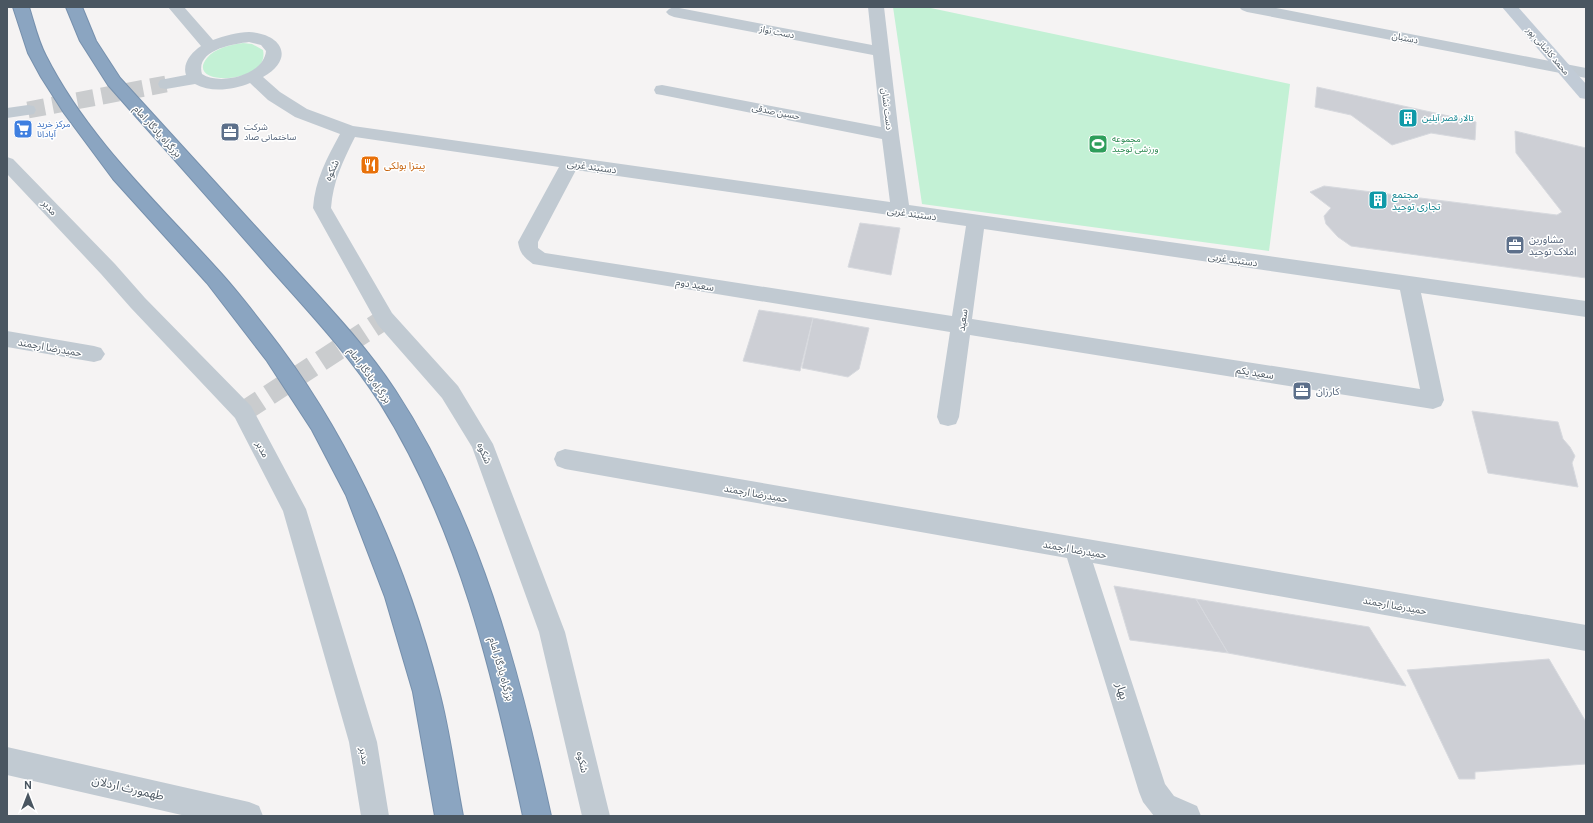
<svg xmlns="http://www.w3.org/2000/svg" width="1593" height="823" viewBox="0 0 1593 823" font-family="Overpass,'Noto Sans Arabic',sans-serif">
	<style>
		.green { fill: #c3f1d5 }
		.building { fill: #cdcfd5; stroke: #d7d9de }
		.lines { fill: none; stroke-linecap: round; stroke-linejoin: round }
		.street-tunnel-far1 { stroke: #caccce; stroke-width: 17; stroke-dasharray: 17 8; stroke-linecap: butt }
		.street-tunnel { stroke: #caccce; stroke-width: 21; stroke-dasharray: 21 10; stroke-linecap: butt }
		.highway-casing { stroke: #7690ad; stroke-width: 2 }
		.street { fill: #c1cad2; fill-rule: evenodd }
		.secondary { fill: #c1cbd6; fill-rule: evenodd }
		.highway { fill: #8ba5c1; fill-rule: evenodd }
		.labels { text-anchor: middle; stroke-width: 3; stroke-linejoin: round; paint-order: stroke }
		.far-street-label { font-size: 9px; fill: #4a5661; stroke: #fff }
		.far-culture-label { font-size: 9px; fill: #0d838f; stroke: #fff; text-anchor: start }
		.far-shop-label { font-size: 9px; fill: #366cbe; stroke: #fff; text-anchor: start }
		.far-service-label { font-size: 9px; fill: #4e5e75; stroke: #fff; text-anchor: start }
		.far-leisure-label { font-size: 9px; fill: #27864d; stroke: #fff; text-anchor: start }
		.street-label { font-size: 10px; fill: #4a5661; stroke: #fff }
		.food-label { font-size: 10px; fill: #c56008; stroke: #fff; text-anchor: start }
		.culture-label { font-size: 10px; fill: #0d838f; stroke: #fff; text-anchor: start }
		.service-label { font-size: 10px; fill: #4e5e75; stroke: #fff; text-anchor: start }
		.near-street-label { font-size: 12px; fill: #4a5661; stroke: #fff }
	</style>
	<rect width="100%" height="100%" fill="#f5f3f3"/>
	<path class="green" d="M893 7H926L1290 84 1269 251 922 204Z
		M243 43 252 44 263 50C271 85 183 87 207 58 215 48 230 45 243 43Z"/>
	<path class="building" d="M1317 87 1476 122 1475 140 1431 133 1392 145 1351 115 1315 107Z
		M1515 131 1586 148V278L1351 246 1338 237 1326 224 1324 216 1331 208 1310 192 1324 186 1557 215 1562 212 1516 153Z
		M860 223 900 228 891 275 848 267Z
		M759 310 813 318 800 371 743 361Z
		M813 318 869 328 859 369 848 377 802 368Z
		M1472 411 1558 422 1563 439 1570 447 1575 456 1572 463 1578 487 1488 473Z
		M1114 586 1196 599 1228 653 1130 640Z
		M1196 599 1369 627 1406 686 1228 653Z
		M1549 659 1586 722V764L1475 772V779H1459L1407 670Z"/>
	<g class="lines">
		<path class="street-tunnel-far1" d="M28 110 166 84"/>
		<path class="street-tunnel" d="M243 412 385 319"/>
		<defs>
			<path id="highway" d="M13 7H29C34 23 38 41 46 56 88 139 158 203 219 271 241 295 261 322 281 348 356 449 408 570 439 691 450 732 455 775 463 816H435L413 692 385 597 346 495 312 430 267 361 207 283 113 179 64 113 41 77 28 53Z
				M66 7H82L96 41 120 78C175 138 230 199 285 259 323 301 364 343 395 390 479 518 519 669 551 816H523C493 674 458 527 380 403 348 353 307 310 268 266 215 205 161 145 108 85L80 41Z"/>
		</defs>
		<use href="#highway" class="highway-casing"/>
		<path class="street" d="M168 7H184L213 40C224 36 238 32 249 32 283 34 295 59 263 77L280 92 307 109 353 126 890 202 882 139 662 95 656 94 654 90 656 86 662 85 881 127 873 55 674 17 669 15 666 12 669 9 674 7 872 45 868 7H884L899 135 909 205 1586 301V317L1421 293 1444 400 1441 406 1433 409 970 335 959 417 956 424 948 426 940 424 937 417 950 332 533 264C524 257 520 254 518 242L559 167 355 137C343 161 333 181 331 208L392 313 458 386 493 444 565 632 610 816H582L539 632 472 447 442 398 378 325 313 208C315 180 327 158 340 134L295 117 268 100 250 83C233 90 211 93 195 84L166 89 160 88 158 84 160 80 186 75C182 63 192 52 201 46ZM249 42 261 45 266 51C264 75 220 86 202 74 195 50 233 44 249 42ZM576 170 966 226 952 316 545 253 538 248V242ZM984 229 1400 290 1420 389 972 319Z
			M1239 7H1271L1586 68V78L1247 12 1242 10Z
			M28 105 34 106 36 110 34 114 7 118V108Z
			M7 157 13 159 115 264 145 298 251 406 306 509 377 742 389 816H361L349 742 283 511 235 418 131 308 101 274 7 174Z
			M7 331 94 346 101 348 105 354 101 360 94 362 7 347Z
			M565 449 1586 625V651L1093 563 1165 784 1174 796 1197 806 1201 816H1154L1143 802 1139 792 1067 558 565 469 557 466 554 459 557 452Z
			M7 747 249 802 259 806 263 816H186L7 775Z"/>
		<path class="secondary" d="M1502 7H1518L1586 84V99L1580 98Z"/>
		<use href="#highway" class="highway"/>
	</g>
	<defs>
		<symbol id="building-square" viewBox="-11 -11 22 22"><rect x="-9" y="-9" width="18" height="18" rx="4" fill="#0f9aa8" stroke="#fff"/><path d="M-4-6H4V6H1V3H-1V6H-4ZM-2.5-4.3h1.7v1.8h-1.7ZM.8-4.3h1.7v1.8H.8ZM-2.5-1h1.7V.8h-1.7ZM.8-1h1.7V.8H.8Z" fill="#fff"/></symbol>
		<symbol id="supermarket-square" viewBox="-11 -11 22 22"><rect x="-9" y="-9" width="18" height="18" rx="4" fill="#3f7fe0" stroke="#fff"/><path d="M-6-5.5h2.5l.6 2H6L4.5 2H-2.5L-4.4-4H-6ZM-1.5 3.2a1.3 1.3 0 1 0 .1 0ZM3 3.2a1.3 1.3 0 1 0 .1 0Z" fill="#fff"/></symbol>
		<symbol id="office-square" viewBox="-11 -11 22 22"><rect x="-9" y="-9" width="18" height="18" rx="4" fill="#5c6f8a" stroke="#fff"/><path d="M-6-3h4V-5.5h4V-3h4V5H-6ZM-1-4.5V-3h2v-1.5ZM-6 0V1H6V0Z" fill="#fff"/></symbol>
		<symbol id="stadium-square" viewBox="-11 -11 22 22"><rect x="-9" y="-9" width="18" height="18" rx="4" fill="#2e9e5b" stroke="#fff"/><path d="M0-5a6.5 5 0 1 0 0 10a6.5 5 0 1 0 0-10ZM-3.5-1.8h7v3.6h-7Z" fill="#fff"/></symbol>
		<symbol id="restaurant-square" viewBox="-11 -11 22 22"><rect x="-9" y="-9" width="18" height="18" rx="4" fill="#e8710a" stroke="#fff"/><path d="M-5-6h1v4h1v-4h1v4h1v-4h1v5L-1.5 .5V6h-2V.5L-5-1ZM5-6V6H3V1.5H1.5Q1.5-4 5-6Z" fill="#fff"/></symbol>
	</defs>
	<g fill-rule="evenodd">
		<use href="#building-square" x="1397" y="107" width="22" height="22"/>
		<use href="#supermarket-square" x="12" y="118" width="22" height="22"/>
		<use href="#office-square" x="219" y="121" width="22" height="22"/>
		<use href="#stadium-square" x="1087" y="133" width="22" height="22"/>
		<use href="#restaurant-square" x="359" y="154" width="22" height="22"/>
		<use href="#building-square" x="1367" y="189" width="22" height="22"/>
		<use href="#office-square" x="1504" y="234" width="22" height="22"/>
		<use href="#office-square" x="1291" y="380" width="22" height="22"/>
	</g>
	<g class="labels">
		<g class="far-street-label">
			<text transform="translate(777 32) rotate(11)" y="3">دست نواز</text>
			<text transform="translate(1405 38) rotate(11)" y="3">دستبان</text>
			<text transform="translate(1548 51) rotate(49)" y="3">محمد کاشانی پور</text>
			<text transform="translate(887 109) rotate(83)" y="3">دست نشان</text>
			<text transform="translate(776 112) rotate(11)" y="3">حسین صدقی</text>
		</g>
		<g class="far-culture-label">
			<text x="1422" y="121">تالار قصر آیلین</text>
		</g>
		<g class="far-shop-label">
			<text x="37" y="127">مرکز خرید<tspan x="37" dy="10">آپادانا</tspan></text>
		</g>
		<g class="far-service-label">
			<text x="244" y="130">شرکت<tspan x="244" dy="10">ساختمانی صاد</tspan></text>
		</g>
		<g class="far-leisure-label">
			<text x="1112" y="142">مجموعه<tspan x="1112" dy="10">ورزشی توحید</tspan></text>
		</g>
		<g class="street-label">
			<text transform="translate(158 131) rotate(48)" y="4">بزرگراه یادگار امام</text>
			<text transform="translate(592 166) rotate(8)" y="4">دستبند غربی</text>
			<text transform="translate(331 170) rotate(-66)" y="4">شکوه</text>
			<text transform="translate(50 207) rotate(47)" y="4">مدبر</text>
			<text transform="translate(912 213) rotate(8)" y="4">دستبند غربی</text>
			<text transform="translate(1233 259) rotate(8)" y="4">دستبند غربی</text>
			<text transform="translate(695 284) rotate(9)" y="4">سعید دوم</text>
			<text transform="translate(962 320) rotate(-82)" y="4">سعید</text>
			<text transform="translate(50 347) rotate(10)" y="4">حمیدرضا ارجمند</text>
			<text transform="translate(1255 372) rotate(9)" y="4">سعید یکم</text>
			<text transform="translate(370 375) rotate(54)" y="4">بزرگراه یادگار امام</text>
			<text transform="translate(263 449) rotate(62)" y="4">مدبر</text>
			<text transform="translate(485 453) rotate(67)" y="4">شکوه</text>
			<text transform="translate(756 493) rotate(10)" y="4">حمیدرضا ارجمند</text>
			<text transform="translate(1075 549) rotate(10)" y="4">حمیدرضا ارجمند</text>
			<text transform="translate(1395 605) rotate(10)" y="4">حمیدرضا ارجمند</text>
			<text transform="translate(502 669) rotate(74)" y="4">بزرگراه یادگار امام</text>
			<text transform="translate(365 756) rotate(81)" y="4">مدبر</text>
			<text transform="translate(583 762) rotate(77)" y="4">شکوه</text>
		</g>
		<g class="food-label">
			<text x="384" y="169">پیتزا بولکی</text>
		</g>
		<g class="culture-label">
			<text x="1392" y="198">مجتمع<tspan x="1392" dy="12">تجاری توحید</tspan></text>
		</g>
		<g class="service-label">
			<text x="1529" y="243">مشاورین<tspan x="1529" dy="12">املاک توحید</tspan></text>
			<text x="1316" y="395">کارزان</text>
		</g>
		<g class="near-street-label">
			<text transform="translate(1122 691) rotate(73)" y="4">بهار</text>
			<text transform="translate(128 788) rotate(13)" y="4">طهمورث اردلان</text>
		</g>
	</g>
	<rect width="1593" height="823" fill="none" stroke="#4a5661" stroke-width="16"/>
	<g transform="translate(28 795)" stroke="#ffffff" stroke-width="3" paint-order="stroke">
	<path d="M0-3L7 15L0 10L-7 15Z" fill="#4a5661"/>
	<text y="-6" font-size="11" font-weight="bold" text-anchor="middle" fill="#4a5661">N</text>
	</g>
</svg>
